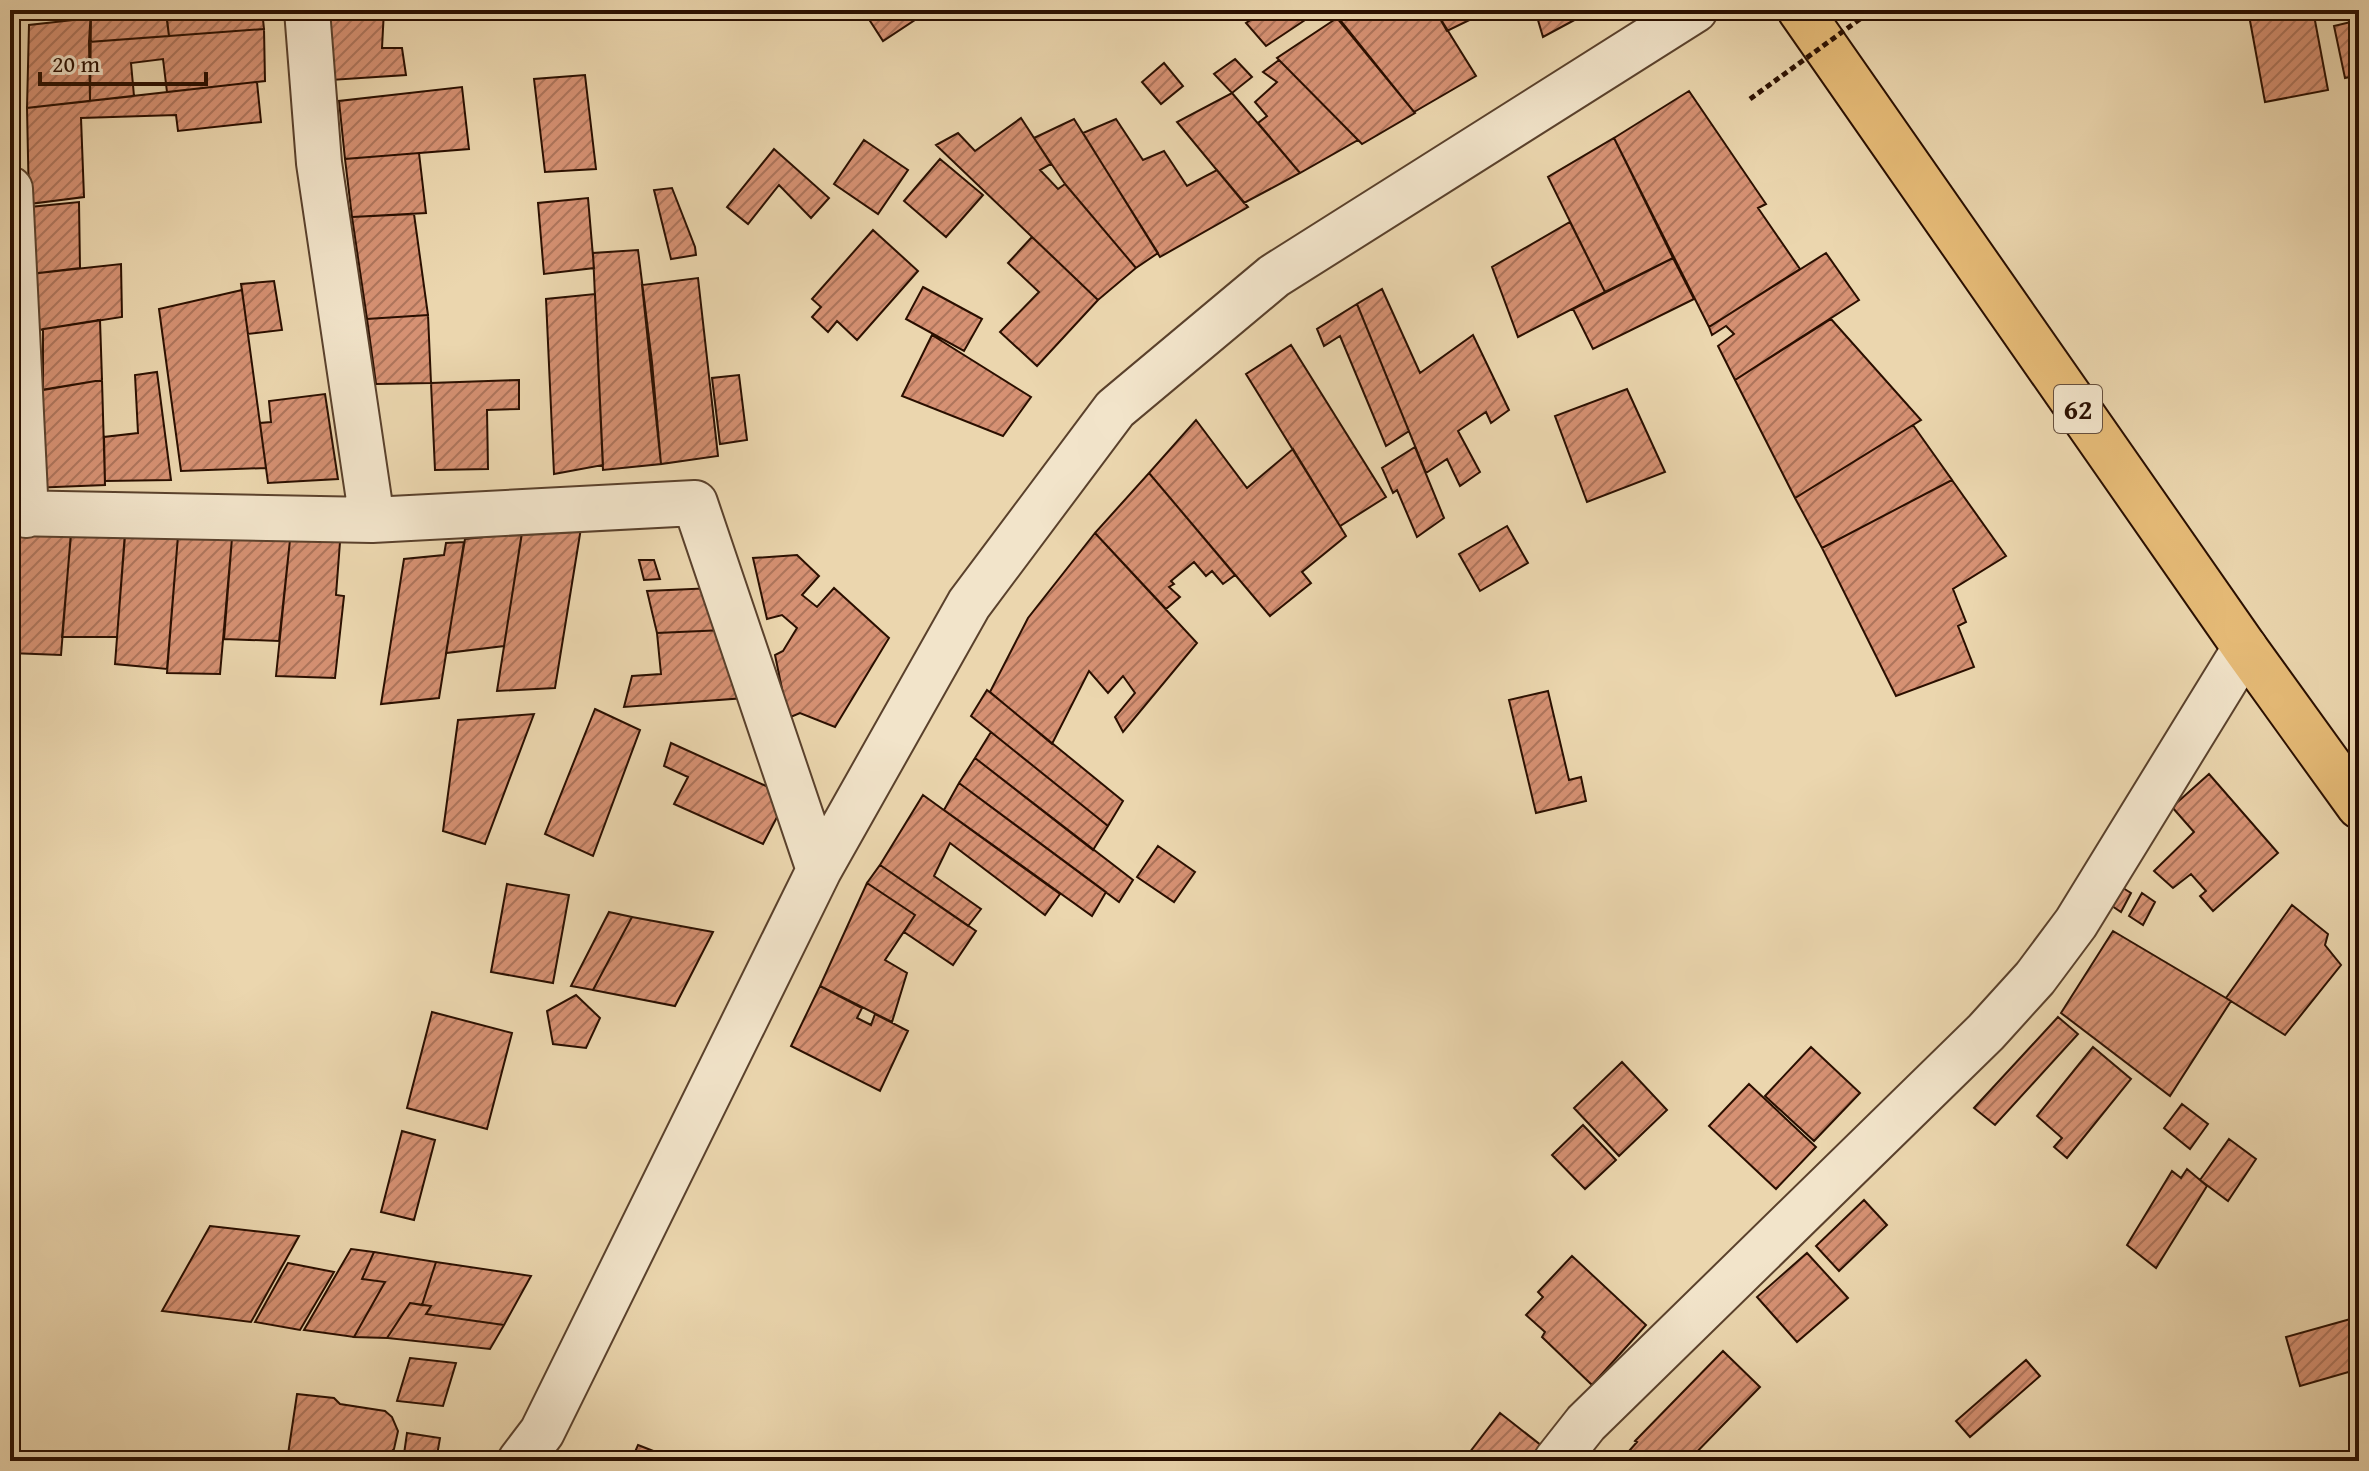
<svg xmlns="http://www.w3.org/2000/svg" width="2369" height="1471" viewBox="0 0 2369 1471" font-family="'Gentium Book Plus',serif">
	<style>
		.building { fill: url(#building-hatch); stroke: #2a0f00; stroke-width: 2 }
		.lines { fill: none; stroke-linecap: round; stroke-linejoin: round }
		.minor-casing { stroke: #5a412c; stroke-width: 48 }
		.primary-casing { stroke: #2a0f00; stroke-width: 48 }
		.minor { stroke: #f2e4ca; stroke-width: 44 }
		.primary { stroke: #e6bb77; stroke-width: 44 }
		.path-bridge { stroke: #2a0f00; stroke-width: 5; stroke-dasharray: 6 4; stroke-linecap: butt }
		.labels { text-anchor: middle; stroke-width: 6; stroke-linejoin: round; paint-order: stroke }
		.shield { fill: #f2e4ca; stroke: #664f3d; stroke-width: 2 }
		.shield-label { font-size: 28px; font-weight: bold; fill: #2a0f00 }
	</style>
	<defs>
		<pattern id="building-hatch" width="6" height="6" patternUnits="userSpaceOnUse" patternTransform="scale(2)"><rect width="6" height="6" fill="#d69173"/><path d="M-1 1l2-2M0 6l6-6M5 7l2-2" fill="none" stroke="#ae755c"/></pattern>
	</defs>
	<rect width="100%" height="100%" fill="#ebd6ae"/>
	<filter id="stains"><feTurbulence type="fractalNoise" baseFrequency=".0025" numOctaves="4"/><feColorMatrix values="0 0 0 0 .2 0 0 0 0 .09 0 0 0 0 .02 0 0 0 .5 -.17"/></filter>
	<radialGradient id="worn" r=".72"><stop offset=".6" stop-color="#630" stop-opacity="0"/><stop offset="1" stop-color="#630" stop-opacity=".3"/></radialGradient>
	<path class="building" d="M91 10H136L137 15 166 13 169 36 89 42Z
		M166 10H262L264 29 169 36Z
		M329 10H369L330 13Z
		M384 10 382 48H402L406 75 331 80 330 13Z
		M863 10H930L883 41Z
		M1266 10H1320L1266 46 1246 23Z
		M1332 10H1435L1476 76 1414 112Z
		M1435 10H1490L1447 31Z
		M1535 10H1593L1543 37Z
		M2248 10H2313L2328 90 2265 102Z
		M91 18 90 101 27 108 29 25Z
		M1337 18 1415 113 1362 144 1277 58Z
		M2359 20V75L2345 78 2334 26Z
		M264 29 265 81 167 92 163 59 131 63 134 96 90 101 89 42Z
		M1235 59 1252 77 1232 93 1214 74Z
		M1279 60 1358 140 1300 173 1258 123 1267 116 1255 102 1277 82 1263 72Z
		M1164 63 1183 86 1161 104 1142 82Z
		M585 75 596 169 545 172 534 79Z
		M257 82 261 122 178 131 176 115 81 118 84 197 29 204 27 108Z
		M462 87 469 149 345 159 339 101Z
		M1689 91 1766 204 1758 208 1800 269 1709 327 1614 138Z
		M1232 93 1300 173 1244 203 1177 122Z
		M1021 118 1051 164 1040 170 1058 189 1065 184 1136 268 1098 300 936 145 958 133 975 151Z
		M1074 119 1158 253 1136 268 1065 184 1034 138Z
		M1116 119 1143 160 1164 151 1187 186 1217 170 1248 207 1160 257 1083 133Z
		M1614 138 1673 258 1605 292 1548 177Z
		M864 140 908 170 878 214 834 184Z
		M774 149 829 198 811 218 779 185 748 224 727 207Z
		M419 153 426 213 352 217 345 159Z
		M940 159 983 195 946 237 904 201Z
		M672 188 695 247 696 255 671 259 654 190Z
		M588 198 594 268 544 274 538 203Z
		M79 202 80 268 30 274V207Z
		M414 214 428 315 367 319 352 217Z
		M1570 222 1605 292 1518 337 1492 267Z
		M873 230 918 271 857 340 837 321 828 332 812 317 821 307 812 299Z
		M1032 237 1098 300 1037 366 1000 332 1039 292 1008 263Z
		M638 250 652 362 661 464 603 470 593 253Z
		M1826 253 1859 300 1735 380 1718 346 1734 334 1726 326 1712 335 1709 327Z
		M1673 258 1694 299 1593 349 1573 309Z
		M121 264 122 317 31 331 30 274Z
		M698 278 718 456 661 464 642 285Z
		M274 281 282 330 248 334 241 284Z
		M923 287 982 319 964 351 906 319Z
		M1382 289 1420 373 1473 335 1509 410 1491 423 1486 412 1458 431 1480 472 1460 486 1447 459 1426 473 1357 304Z
		M242 290 266 468 181 471 159 309Z
		M595 294 603 465 554 474 546 299Z
		M1357 304 1409 431 1386 446 1340 336 1324 346 1317 329Z
		M428 315 431 383 376 384 367 319Z
		M1831 319 1921 420 1795 498 1735 380Z
		M100 320 102 380 43 390V329Z
		M932 335 1031 397 1003 436 902 396Z
		M1291 345 1386 497 1340 526 1246 374Z
		M157 372 171 480 105 481 104 437 138 433 135 375Z
		M739 375 747 440 720 444 712 378Z
		M102 380 105 485 31 488 34 391Z
		M519 380V409L487 410 488 469 435 470 431 383Z
		M1627 389 1665 472 1587 502 1555 416Z
		M325 394 338 479 268 483 260 423 271 422 269 401Z
		M1196 420 1247 488 1293 449 1346 536 1302 572 1311 583 1270 616 1149 473Z
		M1913 425 1952 480 1822 548 1795 498Z
		M1415 447 1444 518 1417 537 1397 490 1393 493 1382 468Z
		M1149 473 1235 575 1223 584 1212 571 1206 576 1194 562 1171 581 1174 584 1169 587 1180 597 1166 609 1095 533Z
		M1952 480 2006 556 1953 589 1966 622 1958 626 1974 667 1896 696 1822 548Z
		M1507 526 1528 563 1480 591 1459 554Z
		M581 528 555 688 497 691 522 532Z
		M13 530 71 532 61 655 10 653V550Z
		M125 532 178 536 167 669 115 664Z
		M522 533 504 646 446 653 465 539Z
		M1095 533 1197 643 1123 732 1115 717 1135 693 1123 676 1108 693 1089 671 1052 744 990 692 1028 618Z
		M71 535 125 536 117 637H62Z
		M178 536 232 538 220 674 167 673Z
		M232 538 290 540 279 641 224 639Z
		M290 540 340 542 336 595 344 596 335 678 276 676Z
		M464 542 439 698 381 704 404 559 444 555 446 543Z
		M797 555 819 576 802 595 817 607 834 588 889 638 835 727 800 713 788 718 775 655 783 651 797 628 782 615 767 619 753 558Z
		M639 560H654L660 579 644 580Z
		M714 588 724 630 657 633 647 591Z
		M724 630 745 698 624 707 632 676 661 674 657 633Z
		M987 690 1123 801 1108 826 971 716Z
		M1548 691 1569 780 1581 777 1586 801 1536 813 1509 700Z
		M595 709 640 730 593 856 545 834Z
		M534 714 485 844 443 831 458 720Z
		M991 732 1108 826 1093 850 975 758Z
		M671 743 788 796 763 844 674 804 688 777 664 766Z
		M975 758 1133 880 1119 902 959 783Z
		M2209 774 2278 853 2213 911 2200 896 2206 891 2191 874 2173 888 2154 871 2194 832 2172 807Z
		M959 783 1106 892 1092 916 944 810Z
		M923 795 1060 894 1045 915 950 843 934 876 981 909 968 926 880 865Z
		M1158 846 1195 872 1174 902 1137 877Z
		M880 865 976 931 953 965 904 932 915 915 867 883Z
		M867 883 915 915 885 960 907 973 892 1022 820 986Z
		M507 884 569 895 553 983 491 972Z
		M2123 888 2131 893 2121 912 2112 906Z
		M2142 893 2155 902 2143 925 2129 916Z
		M2292 905 2328 934 2325 945 2341 965 2285 1035 2226 998Z
		M609 912 632 917 593 990 571 986Z
		M632 917 713 932 675 1006 593 990Z
		M2113 931 2231 1001 2170 1096 2061 1013Z
		M820 986 862 1008 857 1018 871 1025 875 1014 908 1031 880 1091 791 1046Z
		M576 995 600 1018 586 1048 553 1044 547 1011Z
		M432 1012 512 1033 487 1129 407 1108Z
		M2058 1017 2078 1034 1995 1125 1974 1108Z
		M1811 1047 1860 1093 1814 1141 1765 1096Z
		M2093 1047 2131 1079 2067 1158 2054 1147 2062 1138 2037 1116Z
		M1622 1062 1667 1110 1619 1156 1574 1108Z
		M1749 1084 1816 1147 1776 1189 1709 1126Z
		M2182 1104 2208 1124 2190 1149 2164 1128Z
		M1583 1125 1616 1160 1585 1189 1552 1155Z
		M402 1131 435 1140 414 1220 381 1212Z
		M2229 1139 2256 1159 2228 1201 2200 1180Z
		M2187 1169 2207 1186 2156 1268 2127 1245 2172 1171 2181 1178Z
		M1864 1200 1887 1225 1839 1271 1816 1246Z
		M210 1226 299 1236 251 1322 162 1311Z
		M351 1249 374 1252 362 1279 385 1282 354 1337 304 1330Z
		M374 1252 436 1262 422 1305 410 1303 387 1338 354 1337 385 1282 362 1279Z
		M1807 1253 1848 1298 1797 1342 1757 1297Z
		M1572 1256 1646 1325 1592 1385 1542 1337 1545 1332 1526 1315 1543 1297 1538 1292Z
		M436 1262 531 1276 504 1325 426 1314 431 1306 422 1305Z
		M288 1263 334 1272 300 1330 255 1322Z
		M410 1303 431 1306 426 1314 504 1325 490 1349 387 1338Z
		M2354 1318 2359 1337V1369L2300 1386 2286 1337Z
		M1723 1351 1760 1387 1688 1461H1624L1622 1459 1637 1442 1635 1441Z
		M410 1358 456 1363 443 1406 397 1401Z
		M2026 1360 2040 1376 1970 1437 1956 1421Z
		M297 1394 334 1398 340 1404 385 1411 392 1417 398 1431 394 1449 382 1461H287Z
		M1500 1413 1542 1446 1530 1461H1463Z
		M407 1433 440 1438 436 1461H403Z
		M638 1445 679 1461H631Z"/>
	<g class="lines">
		<defs>
			<path id="minor" d="M307 10 319 163 372 520
				M10 189 26 515
				M10 513 372 520 695 503 819 870
				M520 1461 542 1432 819 870 969 604 1115 409 1274 276 1695 10
				M1556 1461 1586 1423 1986 1032 2035 978 2076 923 2245 648"/>
			<path id="primary" d="M1800 10 2245 648 2359 806"/>
		</defs>
		<use href="#minor" class="minor-casing"/>
		<use href="#primary" class="primary-casing"/>
		<use href="#minor" class="minor"/>
		<use href="#primary" class="primary"/>
		<path class="path-bridge" d="M1750 99 1867 14"/>
	</g>
	<g class="labels">
		<rect class="shield" x="2054" y="385" width="48" height="48" rx="6"/>
		<g class="shield-label">
			<text x="2078" y="419">62</text>
		</g>
	</g>
	<rect width="2369" height="1471" fill="none" stroke="#ebd6ae" stroke-width="40"/>
	<rect x="12" y="12" width="2345" height="1447" fill="none" stroke="#2a0f00" stroke-width="4"/>
	<rect x="20" y="20" width="2329" height="1431" fill="none" stroke="#2a0f00" stroke-width="2"/>
	<path d="M40 72v12h166v-12" fill="none" stroke="#2a0f00" stroke-width="4"/>
	<text x="52" y="72" font-size="24" fill="#2a0f00" stroke="#f2e4ca" stroke-width="6" paint-order="stroke">20 m</text>
	<rect width="100%" height="100%" filter="url(#stains)"/>
	<rect width="100%" height="100%" fill="url(#worn)"/>
</svg>
